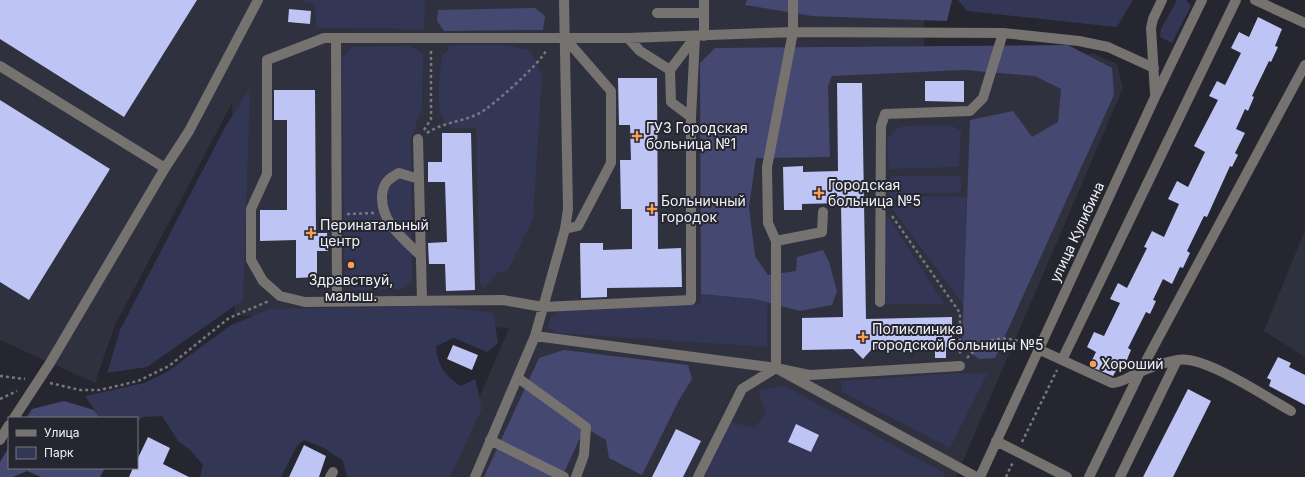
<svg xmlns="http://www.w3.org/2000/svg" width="1305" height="477" viewBox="0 0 1305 477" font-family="Inter,sans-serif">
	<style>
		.built { fill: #30313f }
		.green { fill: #343655 }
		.forest { fill: #454870 }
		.building { fill: #bec4f3 }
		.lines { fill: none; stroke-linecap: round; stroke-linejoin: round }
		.path { stroke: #76777f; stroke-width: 2.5; stroke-dasharray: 3 3; stroke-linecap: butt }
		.minor { stroke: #76726f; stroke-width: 10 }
		.poi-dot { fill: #fc9d54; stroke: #25262f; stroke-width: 1.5 }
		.labels { text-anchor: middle; stroke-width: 4; stroke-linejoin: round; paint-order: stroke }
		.poi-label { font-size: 14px; fill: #f2f3f8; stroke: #25262f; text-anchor: start }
		.street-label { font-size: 14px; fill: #f2f3f8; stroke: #25262f }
	</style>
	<rect width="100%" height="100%" fill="#25262f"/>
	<path class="built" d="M0 0H924V51L1094 54 1117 64 1123 88 956 477H445L509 328 235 315 232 103 114 327 95 383 0 340Z
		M1305 230V357L1264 331Z"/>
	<path class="green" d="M300 0H425L424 29 316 28 315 4Z
		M958 0H1133L1117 27 967 11Z
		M1177 0H1186L1191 6 1172 43 1160 37 1161 29Z
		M449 45H507L531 51 542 75 533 219 508 270 497 273 484 288 480 282 476 127C470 127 460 129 454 128 430 120 441 73 442 55L448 50Z
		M409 46 423 53 422 108 411 138 412 281 403 289 353 290 344 281V271L357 270 356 259 344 260 342 58 352 47Z
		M250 88 243 300 147 367 107 373 120 330 224 129Z
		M951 125 961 131 959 167 889 169 887 139 896 129 904 126Z
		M892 176H959L961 178V190L956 193H903L900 199 889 198V181Z
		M913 196 967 197 964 306 889 204 902 203Z
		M884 216 890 219 944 304H885Z
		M701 294 754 299 769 303 767 307V347L558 333 548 328 550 318 559 311 700 304Z
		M436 306 493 313 498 343 487 352 454 338 436 346C437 365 445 376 461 386L475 379 482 408 450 477H347L343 461 324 448 304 440 297 446 281 477H200L203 465 190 450 178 441 162 416 143 417 137 422V418H100L85 396 144 383 167 372 231 325 270 309Z
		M960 373 987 374 950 448 842 392 841 381Z
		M785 386 944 473 943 477H704L731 422 754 428 766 414 758 390Z"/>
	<path class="forest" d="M747 0H952L947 21 812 16 745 5Z
		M535 8 545 16 543 30 444 31 437 21 438 10Z
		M1068 45 1112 68 1114 95 995 358 979 359 962 346 970 120 1013 111 1032 137 1058 122 1061 89 1035 76 964 70 832 76 828 86 830 157 756 158 749 207 755 256 768 275 796 271 797 257 823 250 829 262 837 291 832 305 800 311 754 299 701 294 700 63 715 48Z
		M564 350 688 365 692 379 679 400 642 475 609 458 606 440 591 431 579 440 562 477H484L539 358Z
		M64 401 94 410 100 418H26L32 409Z
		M9 447V468H105L100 477H41L27 471 13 477H0V462Z"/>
	<path class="building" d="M0 0H197L124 117 0 39Z
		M289 9 311 11 310 24 288 22Z
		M1258 17 1282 29 1275 46 1278 47 1271 62 1269 61 1252 96 1254 97 1248 111 1245 109 1236 129 1245 133 1235 153 1238 155 1232 167 1230 166 1207 217 1204 216 1187 251 1190 253 1183 268 1180 267 1172 284 1163 279 1153 300 1156 301 1150 314 1146 312 1128 348 1131 350 1126 362 1122 360 1113 376 1089 366 1096 352 1087 347 1094 332 1104 336 1120 303 1110 299 1118 283 1127 288 1147 248 1144 247 1152 231 1164 237 1179 204 1168 199 1177 181 1188 187 1205 152 1194 146 1218 100 1209 96 1217 81 1225 85 1241 53 1231 48 1239 32 1249 37Z
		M618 78H657L658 249 681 248 682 287 607 288V297L581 298 580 243H603V250L632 249V209H621L620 160H631L630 125H619Z
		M925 81H964V102L925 101Z
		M837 83H862L866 319 952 317V346L946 347V358H935V347L872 349 863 359 853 349 802 350V318L843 317 841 203 802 204V210H784L783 167 803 166V172L838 171Z
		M274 90H315L316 233H327L328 251H317V277L296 278V240L260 241V210H287V120H274Z
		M0 100 110 169 29 300 0 282Z
		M442 133H471L475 290 446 291 445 264H429L428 243 447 242 445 182H428V162H442Z
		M453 345 478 355 472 370 447 359Z
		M1278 357 1291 363 1289 367 1305 375V405L1269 386 1271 380 1267 378Z
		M1188 389 1211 401 1173 477H1143Z
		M796 424 819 435 811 452 788 442Z
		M676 429 701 441 683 477H652Z
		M148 437 170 448 163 464 189 477H129L133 468H137V460Z
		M304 445 326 456 319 477H289Z"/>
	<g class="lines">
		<path class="path" d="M424 130 431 119V50
			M427 133C444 122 461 122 478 114 492 107 541 63 547 49
			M347 214 374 213
			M892 216 960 313V356
			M967 358C986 338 1003 333 1028 345
			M0 376 25 379
			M50 383 80 390H100L138 381 169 366 229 318 269 301
			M0 399 17 391
			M1022 442 1057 370
			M1006 477 1013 462"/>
		<path class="minor" d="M704 0V36
			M1255 0 1305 23
			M657 13H703
			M564 37 611 91V163L578 226 565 229
			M695 37 691 117V300L543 307 503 300 305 302 280 296 263 281 251 260V209L267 174V60L324 38H628L793 32 1003 33 1079 41 1108 47 1154 68
			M336 38 337 302
			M628 38 640 51 670 70 671 102 691 117
			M0 66 165 168
			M670 70 695 37
			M1155 94 1151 28 1153 19 1162 0
			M418 139 422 301
			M419 179 399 173C388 179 383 183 382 196 381 223 404 239 421 256
			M776 241 822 232 823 212
			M880 302 881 126 885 114 970 111 983 98 1003 33
			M535 336 776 368 809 375 960 366
			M1038 349 1112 383C1122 383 1130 376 1140 372 1151 367 1166 362 1178 360 1204 355 1266 397 1291 411
			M1062 360 1236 0
			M776 368V241L768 223 767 167 793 32V0
			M518 378 586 427 584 455 576 477
			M14 418 50 363 165 168 189 131 258 0
			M0 440 9 425
			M490 440 564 477
			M996 441 1067 477
			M330 477 333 472
			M475 477 535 336 565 229 568 209 564 0
			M698 477 742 389 776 368 976 477
			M980 477 1155 97 1202 0
			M1089 477 1140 372 1305 65
			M1120 477 1177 360"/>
	</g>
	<g class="poi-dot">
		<path d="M635 130h4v4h4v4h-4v4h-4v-4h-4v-4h4z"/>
		<path d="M817 187h4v4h4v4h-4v4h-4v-4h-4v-4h4z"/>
		<path d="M650 203h4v4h4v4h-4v4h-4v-4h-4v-4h4z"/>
		<path d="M309 227h4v4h4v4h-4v4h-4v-4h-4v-4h4z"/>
		<circle cx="351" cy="265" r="4"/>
		<path d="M861 331h4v4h4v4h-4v4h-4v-4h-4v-4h4z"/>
		<circle cx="1093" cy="364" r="4"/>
	</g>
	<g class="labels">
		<g class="poi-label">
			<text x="646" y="133">ГУЗ Городская<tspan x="646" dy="16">больница №1</tspan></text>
			<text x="828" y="190">Городская<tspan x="828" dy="16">больница №5</tspan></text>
			<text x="661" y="206">Больничный<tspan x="661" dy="16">городок</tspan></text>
			<text x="320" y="230">Перинатальный<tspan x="320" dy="16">центр</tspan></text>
			<text x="351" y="285" text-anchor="middle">Здравствуй,<tspan x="351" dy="16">малыш.</tspan></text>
			<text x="872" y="334">Поликлиника<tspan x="872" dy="16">городской больницы №5</tspan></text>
			<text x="1101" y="369">Хороший</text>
		</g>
		<g class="street-label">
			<text transform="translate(1077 232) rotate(-65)" y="5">улица Кулибина</text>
		</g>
	</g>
	<rect x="8" y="417" width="130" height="52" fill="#25262f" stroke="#77787f"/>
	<rect x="16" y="430" width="20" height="6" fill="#76726f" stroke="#77787f"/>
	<text x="44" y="437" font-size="12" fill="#f2f3f8">Улица</text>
	<rect x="16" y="447" width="20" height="12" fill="#343655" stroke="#77787f"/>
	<text x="44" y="457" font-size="12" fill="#f2f3f8">Парк</text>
</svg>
